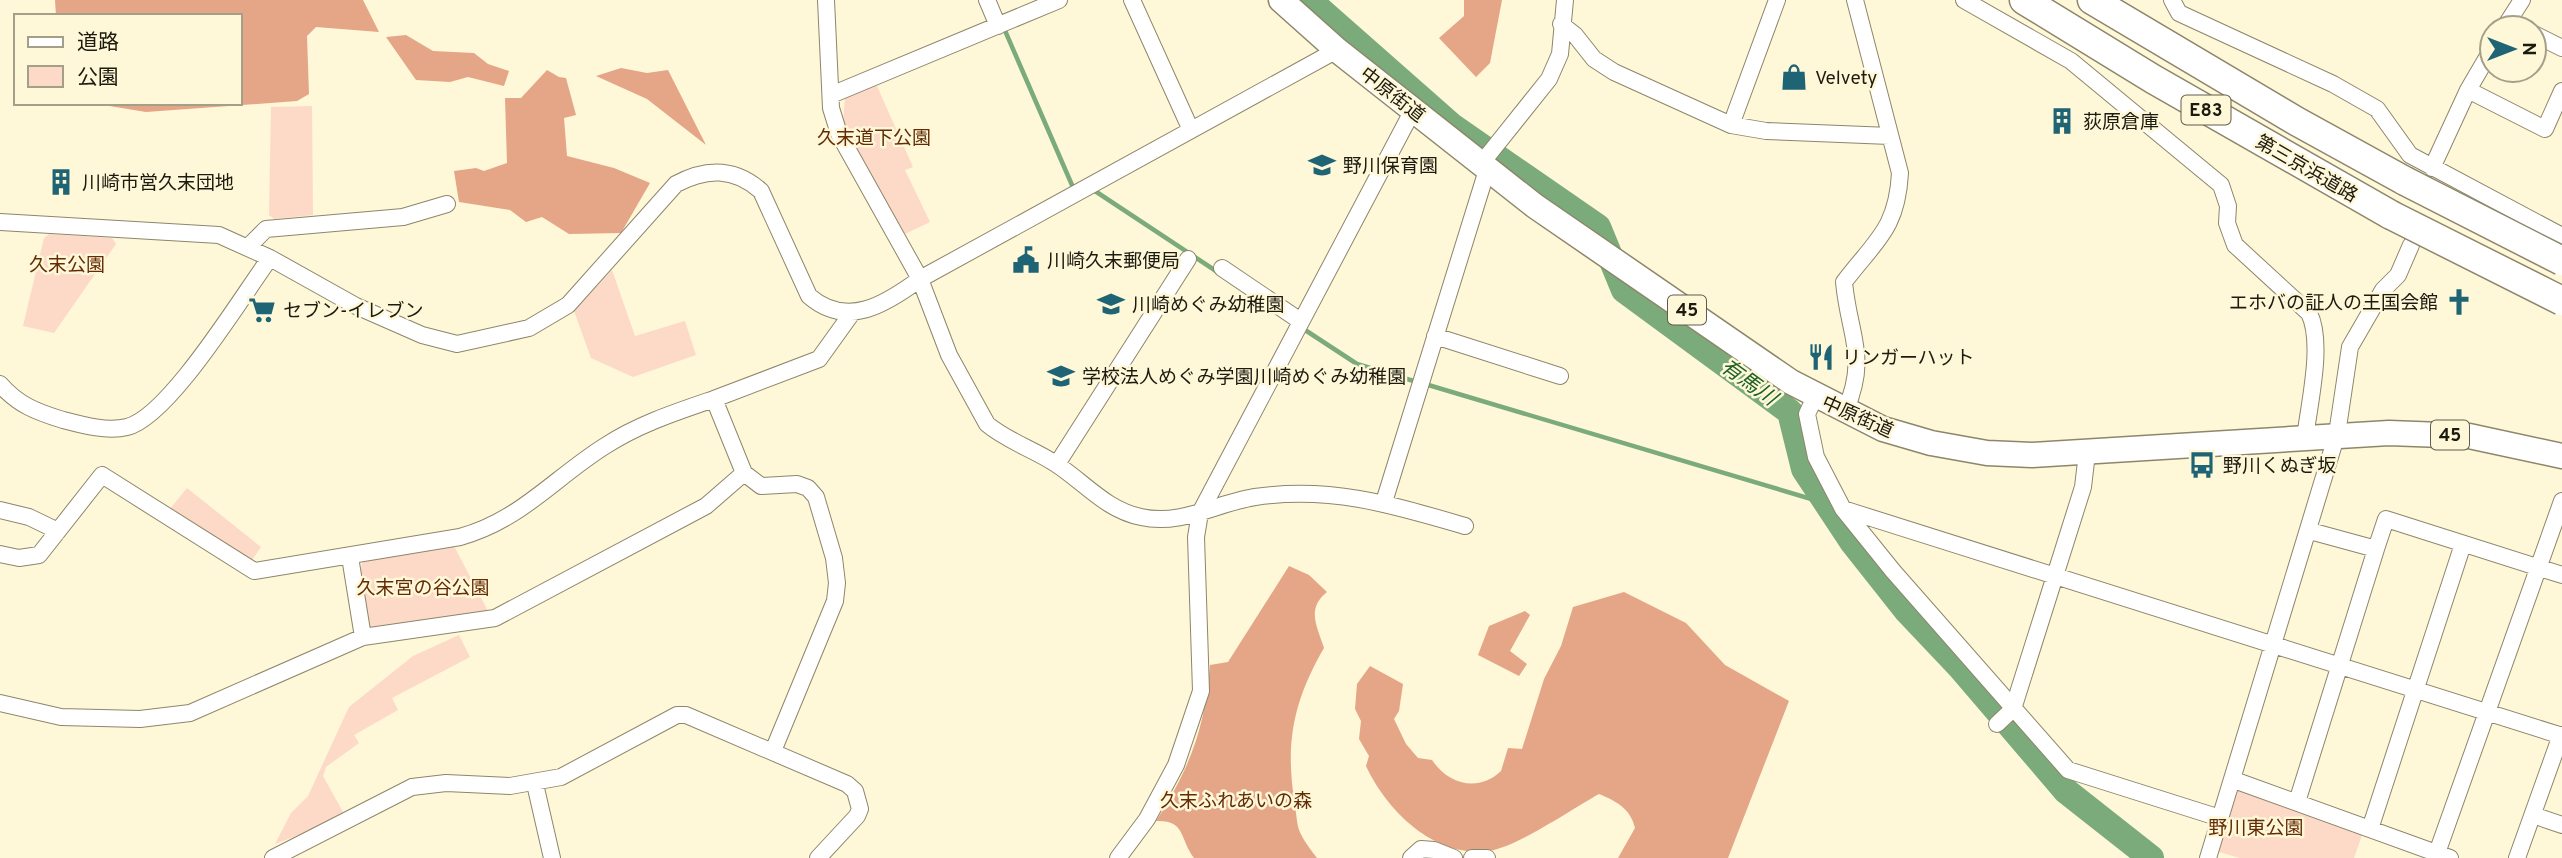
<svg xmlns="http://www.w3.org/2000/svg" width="2562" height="858" viewBox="0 0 2562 858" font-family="Overpass,'Noto Sans JP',sans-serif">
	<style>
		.green { fill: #fdd9c7 }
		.forest { fill: #e4a686 }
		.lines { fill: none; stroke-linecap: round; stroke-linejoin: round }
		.stream { stroke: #7bab7b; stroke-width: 4.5 }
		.river { stroke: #7bab7b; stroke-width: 26 }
		.minor-casing { stroke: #8d866a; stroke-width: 18 }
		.primary-casing { stroke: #8d866a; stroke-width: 27 }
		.motorway-casing { stroke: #8d866a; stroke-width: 31 }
		.minor { stroke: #fff; stroke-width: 16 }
		.primary { stroke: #fff; stroke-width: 24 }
		.motorway { stroke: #fff; stroke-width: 28 }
		.motorway-bridge-casing { stroke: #8d866a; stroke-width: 31; stroke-linecap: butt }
		.motorway-bridge { stroke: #fff; stroke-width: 28 }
		.labels { text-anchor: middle; stroke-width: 5; stroke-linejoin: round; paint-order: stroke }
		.shield { fill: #fef7d8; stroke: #605c4b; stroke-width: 2 }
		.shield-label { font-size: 18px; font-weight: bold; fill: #1d1a0f }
		.poi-label { font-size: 19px; fill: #1d1a0f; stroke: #fef7d8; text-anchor: start }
		.street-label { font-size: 19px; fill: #1d1a0f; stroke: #fef7d8 }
		.park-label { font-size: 19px; fill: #632c06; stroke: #fef7d8 }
		.water-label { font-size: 21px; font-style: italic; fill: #1e6225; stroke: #fef7d8 }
	</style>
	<rect width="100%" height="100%" fill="#fef7d8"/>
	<path class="green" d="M876 84 913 167 905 170 930 222 905 234 853 147 843 122 845 97Z
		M312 106 313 215 274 219 269 215 271 107Z
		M49 234 112 238 116 244 54 333 23 326 44 238Z
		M612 270 635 336 685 321 696 355 633 377 591 358 574 311Z
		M187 488 261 547 248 566 169 510Z
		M453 544 489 613 375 631 370 627 359 574 363 560Z
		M459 635 470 657 392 698 398 710 354 735 359 743 326 767 323 776 343 812 312 830 275 844 291 813 308 796 349 707 413 656Z
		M2238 789 2362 835 2354 858H2240L2219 852 2234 793Z"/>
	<path class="forest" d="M55 0H363L379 32 316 27 307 36 309 94 297 101 146 112 91 103H240V16H56Z
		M1464 0H1502L1490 63 1476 77 1439 38 1464 16Z
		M406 35 433 51 474 53 488 64 509 71 504 86 468 77 450 82 416 80 386 37Z
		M621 68 647 73 668 70 706 145 647 99 596 76Z
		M547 70 559 77 566 78 576 115 564 118 567 156 614 168 650 183 621 233 569 234 542 217 526 222 510 210 459 202 454 171 476 168 484 171 507 163 505 98H521Z
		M1289 566 1309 575 1327 592C1306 609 1317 626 1324 648 1295 698 1285 740 1294 798 1296 808 1296 820 1299 830 1303 840 1311 850 1317 858H1194C1179 838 1186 820 1156 821 1190 768 1205 728 1210 665L1228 662Z
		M1624 592 1686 623 1725 665 1789 701 1728 858H1618L1635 828C1631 809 1616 801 1599 794 1570 810 1519 846 1489 851 1434 858 1387 811 1366 766L1369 756 1359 739 1361 721 1355 709 1357 684 1370 666 1403 684 1399 711 1394 719 1406 744 1418 758 1432 760C1448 784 1478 793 1501 771L1508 748 1522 749 1544 679 1561 646 1573 607Z
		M1525 611 1530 615 1510 651 1527 664 1519 676 1478 655 1489 626Z"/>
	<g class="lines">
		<path class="stream" d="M1003 26 1075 192
			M1092 189 1219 273
			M1302 328 1357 364 1417 382
			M1425 384 1828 504"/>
		<path class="river" d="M1309 0 1452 126 1598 227 1624 290 1790 412 1804 469 1853 543 1906 610 1960 667 2066 791 2151 858"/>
		<defs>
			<path id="minor" d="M826 0 831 108 839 134 920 279 949 355 987 424C1007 441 1033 449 1056 464 1084 482 1106 510 1141 517 1181 526 1217 503 1255 497 1332 486 1393 505 1465 526
				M987 0 998 26
				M1132 0 1190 128
				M1964 0 2071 61 2221 185 2228 206 2227 223 2235 245 2309 313C2324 343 2309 404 2305 438
				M2172 0 2179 13 2333 84 2377 109 2410 155 2562 236
				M1561 24 1575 35 1594 59 1614 72 1731 125 1766 131 1890 136
				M2504 28 2522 0
				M2534 34 2562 48
				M2468 90 2545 129 2562 91
				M831 95 1059 0
				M1731 125 1777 0
				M1481 164 1549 79 1560 54 1565 0
				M2432 168 2468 90 2492 49
				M0 222 219 235 270 258 356 306 422 335 457 344 529 328 568 305 676 184C706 168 734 167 761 191L809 296C847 329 886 304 920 279L1337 50
				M248 247 266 229 403 217 447 204
				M1222 268 1299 320
				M1435 336 1560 376
				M0 384C18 405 37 412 63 420 82 425 107 432 127 427 169 417 242 296 270 258
				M1815 397 1807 414 1816 457 1843 509 1893 571 2068 770 2220 818
				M1845 412C1869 355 1849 337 1844 282 1876 240 1897 229 1900 173L1855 0
				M1057 464 1188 259
				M1384 502 1487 170
				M1843 509 2562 736
				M0 510 29 517 58 531
				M2310 531 2376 549 2386 519 2562 575
				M0 554 19 558 39 555 102 475 254 571 460 537C521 520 554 478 605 446 639 424 676 412 714 399
				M350 557 363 637
				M0 703 61 717 140 719 190 713 363 637 495 618 706 506 744 473
				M1997 724 2013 709 2083 487 2087 453
				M773 751 835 601 837 583 834 558 816 497 808 488 797 484 761 486 744 473 714 399 819 359 852 313
				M2234 780 2450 858
				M535 784 552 858
				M2297 802 2376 549
				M2533 815 2562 825
				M2370 829 2463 544
				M2437 853 2562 501
				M273 858 412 787 446 783 510 786 561 777 677 715H686L847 784 855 791 860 809 857 816 818 858
				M1118 858 1147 819 1176 765 1201 691 1196 537 1200 513 1413 110
				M1411 858 1421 849 1434 850 1454 858
				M1472 858H1487
				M2208 858 2337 434 2350 347 2383 290 2398 275 2411 245
				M2517 858 2561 735"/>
			<path id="primary" d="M1281 0 1337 50 1535 206 1791 382 1883 429 1931 443 1987 453 2032 455 2389 433 2469 436 2562 456"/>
			<path id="motorway" d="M2024 0 2153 79 2391 215
				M2092 0 2296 121 2405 181"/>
		</defs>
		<use href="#minor" class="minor-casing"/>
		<use href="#primary" class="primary-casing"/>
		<use href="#motorway" class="motorway-casing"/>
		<use href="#minor" class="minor"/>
		<use href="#primary" class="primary"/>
		<use href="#motorway" class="motorway"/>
		<defs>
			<path id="motorway-bridge" d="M2405 181 2562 261
				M2391 215 2562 301"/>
		</defs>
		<use href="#motorway-bridge" class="motorway-bridge-casing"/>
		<use href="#motorway-bridge" class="motorway-bridge"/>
	</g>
	<defs>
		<symbol id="shop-bare" viewBox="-9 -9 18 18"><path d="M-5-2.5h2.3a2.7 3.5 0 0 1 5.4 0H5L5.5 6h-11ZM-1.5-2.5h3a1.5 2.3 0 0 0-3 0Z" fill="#1e6475" stroke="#fef7d8" stroke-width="2.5" paint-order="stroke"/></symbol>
		<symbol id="building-bare" viewBox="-9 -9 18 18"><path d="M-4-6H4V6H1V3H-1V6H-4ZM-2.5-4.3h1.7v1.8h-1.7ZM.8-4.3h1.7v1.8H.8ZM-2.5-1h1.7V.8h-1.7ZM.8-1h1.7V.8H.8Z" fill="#1e6475" stroke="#fef7d8" stroke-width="2.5" paint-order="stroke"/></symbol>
		<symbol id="school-bare" viewBox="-9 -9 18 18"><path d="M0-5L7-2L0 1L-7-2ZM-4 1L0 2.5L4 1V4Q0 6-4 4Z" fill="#1e6475" stroke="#fef7d8" stroke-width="2.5" paint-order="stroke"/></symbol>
		<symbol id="civic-bare" viewBox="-9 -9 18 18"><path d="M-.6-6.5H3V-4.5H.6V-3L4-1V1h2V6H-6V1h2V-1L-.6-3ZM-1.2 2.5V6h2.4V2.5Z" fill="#1e6475" stroke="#fef7d8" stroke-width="2.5" paint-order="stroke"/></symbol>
		<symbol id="church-bare" viewBox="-9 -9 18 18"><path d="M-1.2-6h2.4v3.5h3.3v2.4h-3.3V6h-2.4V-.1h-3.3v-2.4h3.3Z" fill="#1e6475" stroke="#fef7d8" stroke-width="2.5" paint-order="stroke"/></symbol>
		<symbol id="supermarket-bare" viewBox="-9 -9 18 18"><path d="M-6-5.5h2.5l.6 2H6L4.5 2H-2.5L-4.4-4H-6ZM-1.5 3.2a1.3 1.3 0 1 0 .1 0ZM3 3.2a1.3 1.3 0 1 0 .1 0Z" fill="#1e6475" stroke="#fef7d8" stroke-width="2.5" paint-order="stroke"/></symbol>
		<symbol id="restaurant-bare" viewBox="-9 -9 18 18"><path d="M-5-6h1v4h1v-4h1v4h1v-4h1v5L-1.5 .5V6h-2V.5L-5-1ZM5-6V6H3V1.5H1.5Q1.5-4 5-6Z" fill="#1e6475" stroke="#fef7d8" stroke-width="2.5" paint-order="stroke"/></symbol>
		<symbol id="bus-bare" viewBox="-9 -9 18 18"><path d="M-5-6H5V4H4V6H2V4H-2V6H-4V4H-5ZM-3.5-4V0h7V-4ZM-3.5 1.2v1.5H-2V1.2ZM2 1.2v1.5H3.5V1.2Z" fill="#1e6475" stroke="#fef7d8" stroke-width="2.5" paint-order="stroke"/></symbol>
	</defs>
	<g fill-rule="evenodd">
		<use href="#shop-bare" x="1775" y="58" width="38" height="38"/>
		<use href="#building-bare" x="2043" y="102" width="38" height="38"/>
		<use href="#school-bare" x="1303" y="146" width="38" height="38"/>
		<use href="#building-bare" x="42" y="163" width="38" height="38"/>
		<use href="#civic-bare" x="1007" y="241" width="38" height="38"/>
		<use href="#church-bare" x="2440" y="283" width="38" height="38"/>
		<use href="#school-bare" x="1092" y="285" width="38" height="38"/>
		<use href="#supermarket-bare" x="243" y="291" width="38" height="38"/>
		<use href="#restaurant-bare" x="1802" y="338" width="38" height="38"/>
		<use href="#school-bare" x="1042" y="357" width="38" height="38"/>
		<use href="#bus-bare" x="2183" y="446" width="38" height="38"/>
	</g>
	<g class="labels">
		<g class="shield">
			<rect x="2181.5" y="95.5" width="49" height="29" rx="5"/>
			<rect x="1668" y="295.5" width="38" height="29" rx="5"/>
			<rect x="2431" y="420.5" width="38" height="29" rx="5"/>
		</g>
		<g class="shield-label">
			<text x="2206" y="116">E83</text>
			<text x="1687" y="316">45</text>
			<text x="2450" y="441">45</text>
		</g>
		<g class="poi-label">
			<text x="1815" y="84">Velvety</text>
			<text x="2083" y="128">荻原倉庫</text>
			<text x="1343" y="172">野川保育園</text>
			<text x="82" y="189">川崎市営久末団地</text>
			<text x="1047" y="267">川崎久末郵便局</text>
			<text x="2438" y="309" text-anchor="end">エホバの証人の王国会館</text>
			<text x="1132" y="311">川崎めぐみ幼稚園</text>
			<text x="283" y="317">セブン-イレブン</text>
			<text x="1842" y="364">リンガーハット</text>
			<text x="1082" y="383">学校法人めぐみ学園川崎めぐみ幼稚園</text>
			<text x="2223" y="472">野川くぬぎ坂</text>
		</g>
		<g class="street-label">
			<text transform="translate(1393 94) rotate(38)" y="7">中原街道</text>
			<text transform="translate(2307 168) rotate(30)" y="7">第三京浜道路</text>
			<text transform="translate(1858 416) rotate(24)" y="7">中原街道</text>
		</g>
		<g class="park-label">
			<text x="874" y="144">久末道下公園</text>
			<text x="67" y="271">久末公園</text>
			<text x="423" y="594">久末宮の谷公園</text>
			<text x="1236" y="807">久末ふれあいの森</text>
			<text x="2256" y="834">野川東公園</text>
		</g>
		<g class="water-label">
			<text transform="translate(1749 382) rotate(36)" y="7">有馬川</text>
		</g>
	</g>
	<rect x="14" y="14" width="228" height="91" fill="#fef7d8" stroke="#a49f88" stroke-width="2"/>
	<rect x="28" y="37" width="35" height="10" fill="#ffffff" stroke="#a49f88" stroke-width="2"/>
	<text x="77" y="49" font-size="21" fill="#1d1a0f">道路</text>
	<rect x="28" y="66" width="35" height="21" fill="#fdd9c7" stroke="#a49f88" stroke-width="2"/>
	<text x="77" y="84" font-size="21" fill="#1d1a0f">公園</text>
	<g transform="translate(2513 49) rotate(90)"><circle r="33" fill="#fef7d8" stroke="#a49f88" stroke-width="2"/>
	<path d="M0-5L12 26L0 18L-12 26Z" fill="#1e6475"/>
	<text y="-10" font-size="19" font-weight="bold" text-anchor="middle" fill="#1d1a0f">N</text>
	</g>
</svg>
